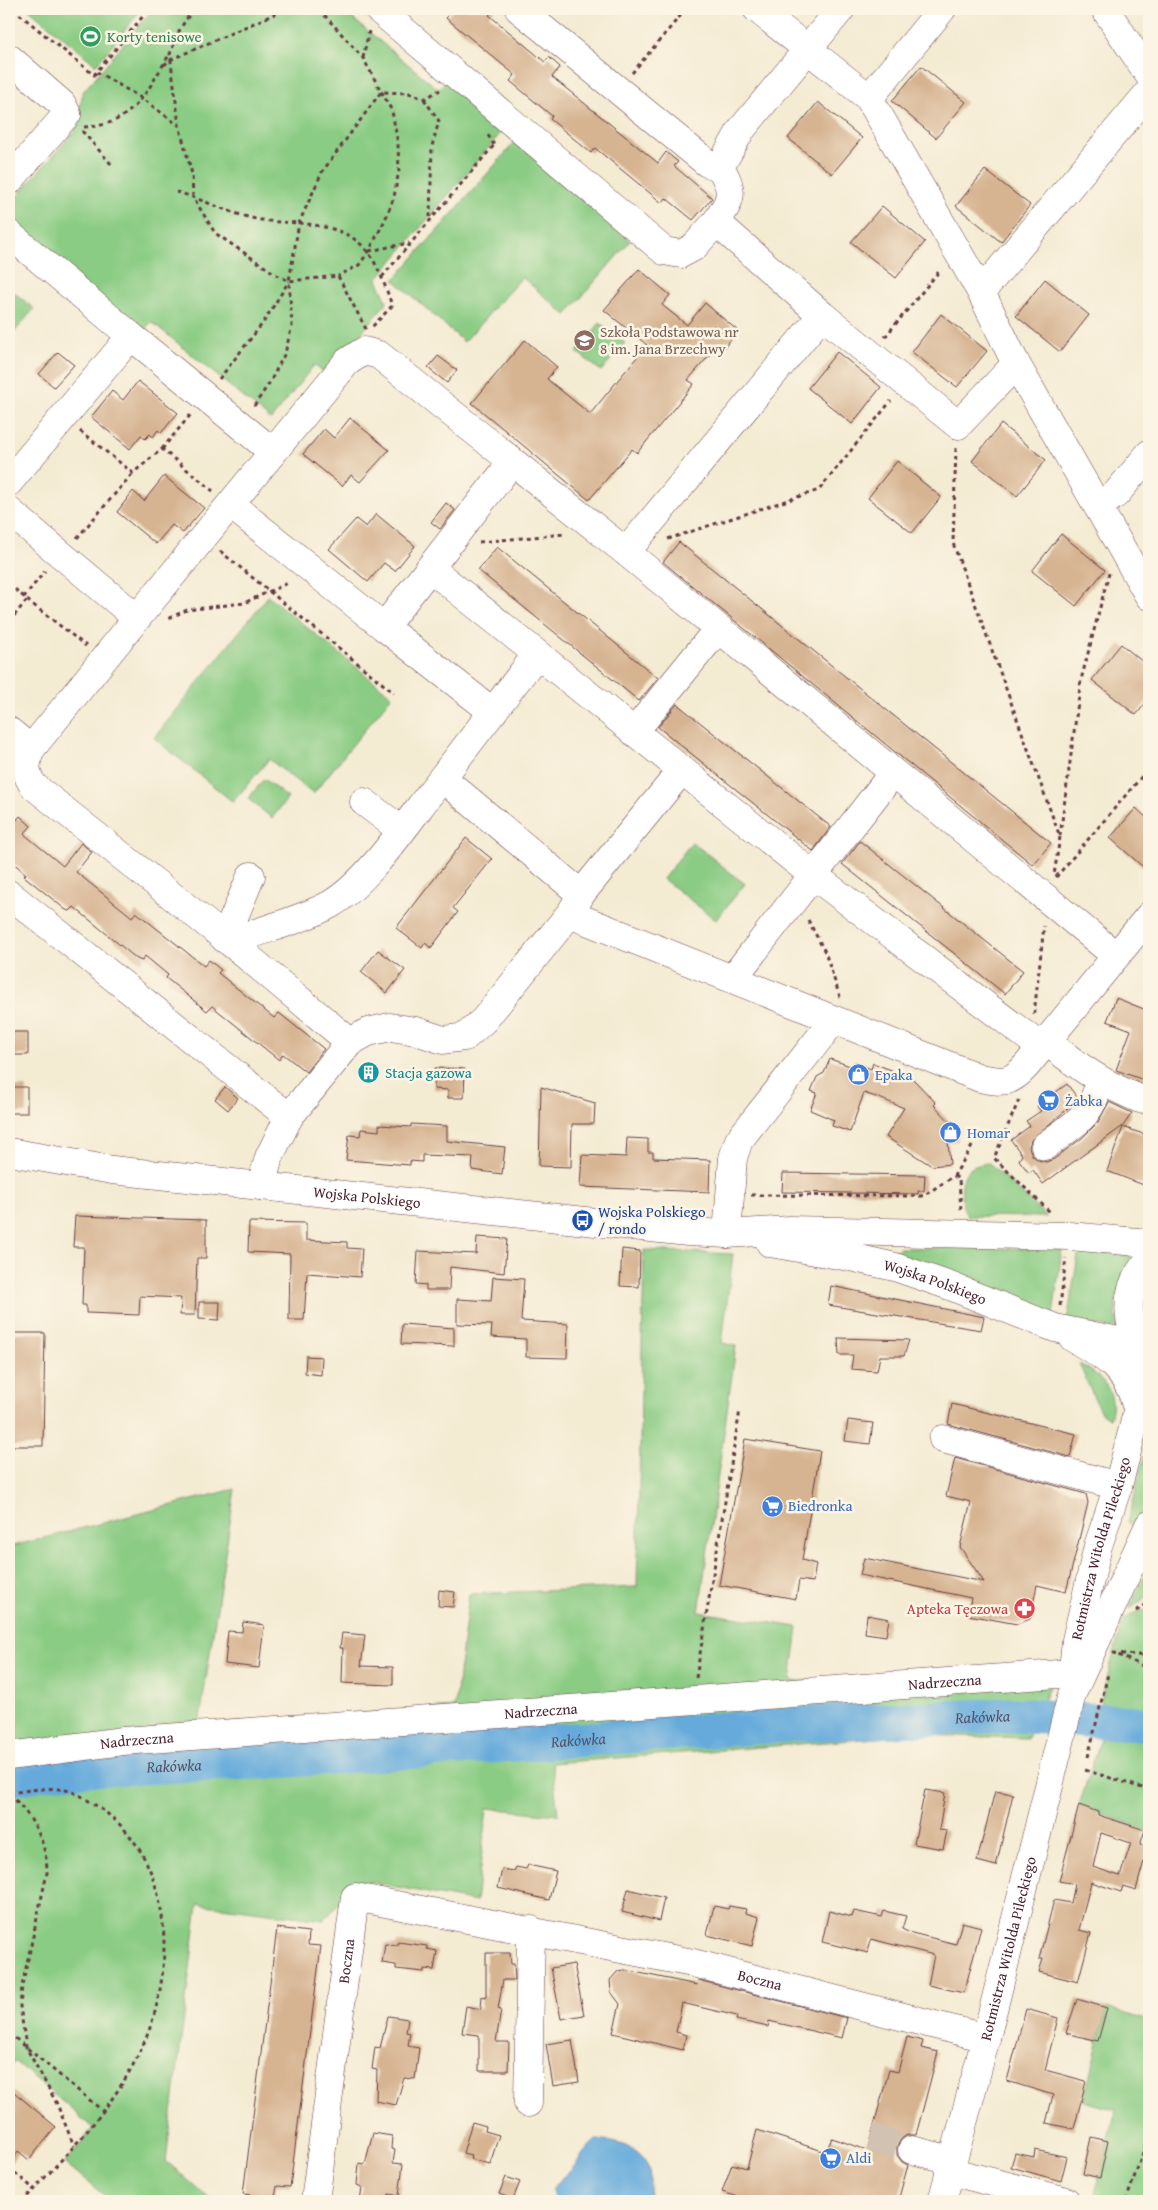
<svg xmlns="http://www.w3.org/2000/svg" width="1158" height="2210" viewBox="0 0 1158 2210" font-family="'Gentium Book Plus',serif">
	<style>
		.green { fill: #8bcc84; stroke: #6a7658 }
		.water { fill: #65aadb; stroke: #586483 }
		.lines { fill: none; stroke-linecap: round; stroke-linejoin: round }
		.river { stroke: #65aadb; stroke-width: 35 }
		.building { fill: #d6b391; fill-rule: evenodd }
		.minor-tunnel { stroke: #d2c2b1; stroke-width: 28; stroke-dasharray: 28 14; stroke-linecap: butt }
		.minor-casing { stroke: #643e44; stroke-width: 29 }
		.path { stroke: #643e44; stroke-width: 3; stroke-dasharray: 4 4; stroke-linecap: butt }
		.minor { stroke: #fff; stroke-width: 28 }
		.labels { text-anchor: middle; stroke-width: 5; stroke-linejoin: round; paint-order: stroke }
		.leisure-label { font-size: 15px; fill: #27864d; stroke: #fcf5e5; text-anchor: start }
		.education-label { font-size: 15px; fill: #785e54; stroke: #fcf5e5; text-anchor: start }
		.culture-label { font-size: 15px; fill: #0d838f; stroke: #fcf5e5; text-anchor: start }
		.shop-label { font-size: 15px; fill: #366cbe; stroke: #fcf5e5; text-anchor: start }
		.street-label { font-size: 15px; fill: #4a1f2b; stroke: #fcf5e5 }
		.transit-label { font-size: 15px; fill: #164399; stroke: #fcf5e5; text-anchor: start }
		.health-label { font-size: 15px; fill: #be3a42; stroke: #fcf5e5; text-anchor: end }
		.water-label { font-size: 16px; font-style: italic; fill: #535069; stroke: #fcf5e5 }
	</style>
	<rect width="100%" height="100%" fill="#fcf5e5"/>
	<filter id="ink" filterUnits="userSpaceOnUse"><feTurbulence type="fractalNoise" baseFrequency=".02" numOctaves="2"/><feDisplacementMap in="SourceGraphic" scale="10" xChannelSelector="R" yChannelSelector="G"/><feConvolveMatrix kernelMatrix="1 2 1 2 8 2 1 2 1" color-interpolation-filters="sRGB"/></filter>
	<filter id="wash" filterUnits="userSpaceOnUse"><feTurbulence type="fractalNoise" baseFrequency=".0096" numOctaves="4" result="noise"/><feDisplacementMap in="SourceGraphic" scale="20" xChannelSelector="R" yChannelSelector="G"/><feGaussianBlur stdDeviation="1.12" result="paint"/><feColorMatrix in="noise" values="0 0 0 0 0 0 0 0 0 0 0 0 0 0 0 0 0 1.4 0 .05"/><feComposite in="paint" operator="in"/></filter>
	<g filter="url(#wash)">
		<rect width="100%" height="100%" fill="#f4ebd3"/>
		<path class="green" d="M29 9H142L96 65Z
			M153 9H341L438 89 448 79 505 128 377 279 387 302 327 375 314 365 271 420 152 322 140 333 9 223V205L75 131 83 92Z
			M516 141 630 241 566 315 522 277 464 342 394 280Z
			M9 288 34 309 9 338Z
			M600 323 625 343 601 371 577 352Z
			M268 596 392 696 313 794 269 759 233 802 154 738Z
			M264 779 288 798 272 818 248 799Z
			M692 842 745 884 716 920 663 879Z
			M989 1163 1045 1215 1046 1217 968 1216C963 1210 963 1206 962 1198 960 1176 966 1165 989 1163Z
			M899 1248 1062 1249 1053 1315 893 1253Z
			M644 1250 733 1254 722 1343 736 1346 699 1612 798 1627 791 1681 1054 1674 1028 1738 917 1735 552 1763 558 1815 487 1808 476 1902 360 1880 324 1920 198 1904 166 2161 212 2201H111L65 2163 93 2128 15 2061 9 2068V1547L235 1489 199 1725 455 1707 469 1594 637 1587Z
			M1079 1250 1131 1255C1126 1287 1110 1289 1118 1329L1067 1321Z
			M1079 1364C1100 1374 1119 1392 1110 1418L1101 1413Z
			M1148 1442 1149 1507 1139 1524 1133 1528 1128 1522Z
			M1149 1568V1595L1130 1609 1131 1604Z
			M1140 1610 1149 1611V1832L1079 1805 1106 1723 1101 1700 1123 1620Z
			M1107 2008 1149 2021V2201H1093L1116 2110 1083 2101Z"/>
		<path class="water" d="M596 2140C635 2143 659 2158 647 2201H555L552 2190C557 2181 565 2177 572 2169 580 2159 585 2149 596 2140Z"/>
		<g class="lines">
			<path class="river" id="s1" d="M9 1779 61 1770 259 1762 800 1724 1012 1715 1149 1724"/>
		</g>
		<g id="blocks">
			<path class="building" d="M454 9H495L489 15 545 62 549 57 560 67 552 77 658 163 666 152 678 162 674 166 712 198 693 220 666 198 662 203 595 148 591 153 550 119 552 116 510 81 515 75 446 18Z
				M921 66 966 102 936 138 892 101Z
				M818 102 862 138 832 174 788 138Z
				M985 170 1030 205 1001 242 956 206Z
				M882 206 925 242 896 278 851 242Z
				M639 269 670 295 662 305 687 325 705 303 738 331 718 355 713 351 688 380 694 384 637 453 632 449 589 500 472 403 525 340 557 367 547 379 590 414 647 345 604 310Z
				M1045 279 1089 315 1060 352 1016 316Z
				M941 314 987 351 957 387 912 352Z
				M58 352 74 365 54 387 39 374Z
				M837 352 881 387 852 424 808 388Z
				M438 356 457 370 447 383 428 368Z
				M138 381 178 413 161 433 158 430 153 437 150 434 145 439 141 435 130 449 91 417 112 391 123 400Z
				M350 418 389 450 360 482 351 475 342 486 303 454 324 429 334 438Z
				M1001 424 1046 460 1017 496 972 461Z
				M897 461 941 497 912 533 868 498Z
				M164 476 204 508 183 533 172 525 156 544 117 512 133 491 144 501Z
				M446 503 455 510 440 529 431 522Z
				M376 514 415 546 395 571 384 563 368 582 329 549 356 519 366 527Z
				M1061 534 1105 570 1076 606 1032 571Z
				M679 542 1051 843 1033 865 663 562Z
				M497 547 658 678 639 701 478 570Z
				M1121 644 1149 667V699L1136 715 1092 680Z
				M677 704 831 827 813 851 658 727Z
				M1136 808 1149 820V872L1110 838Z
				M9 813 17 820 20 816 31 826 24 834 63 866 81 843 92 852 76 872 132 917 136 912 204 966 209 960 221 970 218 973 274 1018 279 1013 324 1049 306 1072 283 1054 279 1060 212 1006 207 1011 166 978 168 975 145 956 142 961 137 959 74 907 70 911 66 910 24 876 26 874 9 859Z
				M466 838 492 859 453 908 458 912 431 948 425 943 422 948 396 928Z
				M860 841 1023 971 1005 994 842 864Z
				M378 950 405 970 387 993 361 972Z
				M1116 998 1149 1011V1082L1116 1070 1131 1030 1107 1021Z
				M11 1032H28V1055H11Z
				M830 1059 853 1067 855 1062 871 1069 873 1063 912 1078 936 1103 934 1105 952 1124H957L958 1141 948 1142 950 1164 932 1166 886 1137 904 1108 879 1098 864 1093 850 1132 832 1126 834 1120 810 1110 817 1093 811 1091 817 1077 824 1073Z
				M435 1068 465 1069 464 1098H448V1090L434 1089Z
				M1067 1084 1077 1097 1074 1103 1031 1140 1029 1147 1032 1155 1038 1160 1046 1162 1054 1159 1082 1138 1098 1122 1109 1102 1132 1113 1123 1126 1043 1184 1033 1170 1029 1173 1019 1160 1022 1155 1011 1140 1030 1126 1026 1121 1041 1111 1037 1106Z
				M9 1087H27V1113H9Z
				M225 1087 238 1098 228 1110 215 1099Z
				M541 1087 595 1103 594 1124H572L571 1167 539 1166Z
				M411 1124 447 1126V1141L505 1147 502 1174 472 1170 473 1157 422 1155V1162L410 1161V1165L346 1160 349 1135 360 1136 361 1129 379 1131V1125L411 1127Z
				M1123 1127 1149 1136V1187L1107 1171Z
				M627 1138 648 1139V1152H653V1158L710 1160 709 1192 580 1187 582 1155 626 1157Z
				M783 1173 925 1175 924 1191H918V1194L782 1192Z
				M75 1216 206 1220V1258H197L195 1315H180L181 1298 140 1296 139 1315 86 1313V1305H82L84 1247H73Z
				M249 1222 306 1223V1240L347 1242V1248L362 1249 360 1277 307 1273 304 1320H289L290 1254 248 1252Z
				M477 1237 507 1239 504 1273 450 1267 449 1290H426V1285L416 1284 418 1251 476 1254Z
				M622 1249 640 1251 639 1287 620 1286Z
				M493 1277 524 1279 521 1321 568 1324 567 1358 526 1357V1339L491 1337 492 1325 457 1324V1299L491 1301Z
				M831 1286 984 1317 981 1330 828 1305Z
				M199 1302H220L219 1320 199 1319Z
				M402 1324 454 1328V1346L401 1344Z
				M9 1333H45L43 1446H9Z
				M838 1338 909 1340 904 1356H880L877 1371 851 1369 853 1355H839Z
				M306 1356 322 1357 321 1375 305 1373Z
				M952 1404 1076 1434 1070 1457 948 1424Z
				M848 1420 873 1423 870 1444 845 1441Z
				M745 1439 820 1451 802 1560 816 1564 813 1582 799 1580 796 1599 719 1585Z
				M955 1458 1086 1494 1088 1503 1066 1592 1037 1585 1030 1619 1017 1624 968 1615 971 1598 860 1575 864 1558 984 1582 960 1547 971 1502 946 1496Z
				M439 1590 455 1592 453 1607 438 1606Z
				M867 1615 889 1619 886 1636 865 1633Z
				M243 1622 264 1625 259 1668 225 1664 228 1631 242 1632Z
				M342 1633 365 1635 361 1666 393 1667V1685L342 1683 343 1648H340Z
				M925 1790 945 1793 939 1830 947 1831 943 1849 914 1844Z
				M995 1791 1013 1794 996 1866 977 1861Z
				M1079 1805 1098 1812V1815L1145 1830 1140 1845 1148 1847 1136 1890 1123 1886 1121 1892 1091 1882 1079 1930 1091 1933 1078 1982 1039 1972 1043 1959H1039L1054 1900 1071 1903 1075 1884 1059 1881ZM1101 1833 1131 1843 1120 1876 1093 1867Z
				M528 1865 556 1871 549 1900 498 1888 502 1869 514 1871 516 1867 526 1869Z
				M628 1889 664 1898 659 1921 622 1912Z
				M714 1906 728 1909 729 1906 746 1909 745 1913 759 1917 752 1946 707 1935Z
				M829 1911 852 1917 854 1911 882 1917 884 1911 906 1916 902 1929 908 1932 956 1944 962 1922 981 1927 964 1993 928 1985 934 1955 871 1939 868 1953 822 1942Z
				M277 1928 309 1932 308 1945 321 1946 290 2187 277 2186 275 2198 243 2194Z
				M398 1942 427 1946V1949L437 1951 434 1970 424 1969V1972L396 1969V1965L382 1963 385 1944 398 1945Z
				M486 1953H510L511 1964H514L515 1980H503L498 2009 501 2010 496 2042H509L508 2071H479V2035L462 2033 466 2006 481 2009 482 1996 486 1997Z
				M574 1964 584 2015 561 2019 551 1968Z
				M625 1970 697 1985 698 1980 847 2018 842 2038 769 2021 768 2027 736 2020 737 2016 682 2003 676 2032 686 2035 683 2050 613 2033 620 2004 611 1992 610 1980 618 1971Z
				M1077 1999 1107 2008 1098 2041 1066 2033Z
				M1026 2009 1058 2018 1045 2070 1086 2081 1074 2129 1046 2123 1053 2095 1007 2081Z
				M388 2016 408 2019 406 2032 410 2033 408 2046 419 2048 415 2079 404 2078 396 2105 376 2101 377 2070 372 2069 375 2047 380 2048Z
				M907 2037 923 2041 921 2048 938 2052 916 2135H907L901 2139 897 2146V2155L902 2162 908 2165 898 2201H752L722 2192 732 2164 747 2168 757 2130 826 2152 832 2138 867 2150 889 2070 898 2072Z
				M572 2040 579 2082 553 2086 546 2044Z
				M9 2088 56 2127 29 2160 18 2151 9 2167Z
				M472 2122 486 2126 485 2131 499 2135 490 2164 470 2159 471 2155 463 2153Z
				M373 2133 392 2136 391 2149 395 2150 393 2163 403 2164 399 2196 389 2194 388 2201H360L362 2187 357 2185 359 2163 365 2164Z
				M1091 2137 1108 2141 1100 2178 1083 2174Z
				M1035 2150 1067 2157 1061 2181 1011 2167 1015 2153 1034 2157Z
				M506 2177 520 2182 513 2199 499 2194Z"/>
		</g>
	</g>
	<g filter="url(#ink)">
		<use href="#blocks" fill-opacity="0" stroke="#643e44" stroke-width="1"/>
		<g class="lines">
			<path class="minor-tunnel" d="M870 2137 912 2150"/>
			<defs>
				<g id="minor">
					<path d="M378 9 664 251 681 254 694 247 716 222"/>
					<path d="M519 9 707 163 720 167"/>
					<path d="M757 9 869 98 981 292 1016 364 1149 596"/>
					<path d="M841 9 741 130 720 167C735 192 732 199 716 222L822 315 958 425 1016 364"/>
					<path d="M1105 9 1149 75"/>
					<path d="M9 58 62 104 67 114 9 181"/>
					<path d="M869 98 942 9"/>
					<path d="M9 234 131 336"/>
					<path d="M981 292 1149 92"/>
					<path d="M9 482 131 336 273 452"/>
					<path d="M231 505 384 627 512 462"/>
					<path d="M1098 506 1116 494 1149 454"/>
					<path d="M9 511 137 618 347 362 364 351 379 355 626 552 1115 955"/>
					<path d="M626 552 822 315"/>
					<path d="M430 568 813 875 1041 1047"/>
					<path d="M384 627 493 712"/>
					<path d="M537 654 442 778 581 894"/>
					<path d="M9 731 31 749C25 763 24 775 35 787L230 942 350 1042"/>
					<path d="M634 732 718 629"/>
					<path d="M31 749 137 618"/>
					<path d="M364 802 401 830"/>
					<path d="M9 894 289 1117"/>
					<path d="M572 911 582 919C715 971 847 1026 980 1078 1004 1083 1011 1083 1027 1065L1149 916"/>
					<path d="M225 939 251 876"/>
					<path d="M230 942C263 929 300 921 331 904 370 881 413 814 442 778"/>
					<path d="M733 978 893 773"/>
					<path d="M1046 1041C1079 1067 1101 1083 1140 1099"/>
					<path d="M1045 1146C1074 1124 1091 1118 1100 1081"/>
					<path id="s2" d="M9 1152 112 1170 688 1232 727 1234 790 1230 1069 1236 1149 1243"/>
					<path d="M261 1186 269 1157 289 1117 350 1042 368 1032 390 1027 416 1031 443 1040 465 1037 484 1020 572 911 581 894 682 770"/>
					<path d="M727 1234 733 1158 739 1140 833 1021"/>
					<path id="s3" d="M770 1243 855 1258 895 1267 950 1286 1055 1328 1138 1345"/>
					<path d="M1073 1338C1101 1354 1127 1369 1135 1402"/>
					<path d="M1147 1356C1124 1327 1122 1288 1149 1261"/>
					<path d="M943 1439 1118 1486"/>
					<path id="s4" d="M1073 1670 1076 1640 1098 1546 1118 1486 1137 1413 1138 1345"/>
					<path id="s5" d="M9 1756 123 1741 1072 1673"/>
					<path d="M528 2103 531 1930"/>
					<path d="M912 2150 952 2160"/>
					<path d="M949 2171 1066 2201"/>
					<path id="s6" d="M315 2201 355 1897 693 1963 986 2038"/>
					<path id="s7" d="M942 2201 986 2038 1072 1694 1149 1525"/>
				</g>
			</defs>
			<use href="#minor" class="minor-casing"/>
			<path class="path" d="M13 9 94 75 149 9
				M193 9 180 29 170 54 179 125 192 174 193 197 215 233 277 275 289 281 338 276 366 329
				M319 9 363 58 392 111 398 144 399 170 394 197 385 220 369 251 359 265 338 276
				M363 58 369 31
				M164 65 170 60 286 9
				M97 72 143 99 178 125
				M632 73 686 9
				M424 99 439 121 432 146 430 217
				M84 127C133 126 147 91 169 55
				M82 131 112 165
				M488 135 494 145
				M176 192C203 199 228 213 256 219 270 222 283 222 298 223 361 229 373 248 392 306L370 329
				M369 251 409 243
				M382 277 495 144
				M885 337 941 269
				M219 379 263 323 289 281
				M254 406 270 382 285 353 292 326 289 281 299 223 322 172 381 92 409 93 424 99 440 90
				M80 431 133 473 162 449 213 491
				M956 448 953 543 1060 837 1054 875
				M162 449 192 413
				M77 538 133 473
				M668 539 819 490 891 401
				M479 542 565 534
				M220 551 394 693
				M9 584 24 597
				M27 600 86 646
				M169 618 187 610 244 603 290 582
				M9 622 27 600 24 597 45 571
				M1060 836 1081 680 1109 573
				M1056 877 1149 768
				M808 920 825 952 840 997
				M1034 1014 1044 926
				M1019 1100 994 1158 1050 1212
				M954 1176 959 1179 961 1211
				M751 1195 923 1196 954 1176 974 1143
				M1060 1306 1066 1258
				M1136 1611 1149 1602
				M1149 1656 1114 1653 1149 1669
				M696 1678 740 1410
				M1088 1757 1108 1674
				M1085 1770 1149 1790
				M9 1793C26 1791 48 1786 65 1790 77 1792 89 1801 98 1807 174 1856 177 1967 144 2043 114 2109 71 2149 23 2201
				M10 1794C32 1817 47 1840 47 1873L22 1986 20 2006 26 2047 57 2104 74 2146
				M9 2033 104 2112
				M9 2168 34 2189
				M1126 2201 1149 2135"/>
			<use href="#minor" class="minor"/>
		</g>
	</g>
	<defs>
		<symbol id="stadium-disc" viewBox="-11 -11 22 22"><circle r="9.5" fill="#2e9e5b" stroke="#fcf5e5"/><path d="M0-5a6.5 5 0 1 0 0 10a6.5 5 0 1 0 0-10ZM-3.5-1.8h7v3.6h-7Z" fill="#fff"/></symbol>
		<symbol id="school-disc" viewBox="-11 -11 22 22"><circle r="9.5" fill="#8d6e63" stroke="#fcf5e5"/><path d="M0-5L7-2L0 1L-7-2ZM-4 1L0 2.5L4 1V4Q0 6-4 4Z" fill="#fff"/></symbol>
		<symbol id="building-disc" viewBox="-11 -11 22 22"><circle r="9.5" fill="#0f9aa8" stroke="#fcf5e5"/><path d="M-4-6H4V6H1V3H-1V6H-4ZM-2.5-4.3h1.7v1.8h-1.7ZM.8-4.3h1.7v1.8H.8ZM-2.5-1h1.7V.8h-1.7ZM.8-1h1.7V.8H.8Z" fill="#fff"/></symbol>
		<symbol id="shop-disc" viewBox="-11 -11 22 22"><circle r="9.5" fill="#3f7fe0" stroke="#fcf5e5"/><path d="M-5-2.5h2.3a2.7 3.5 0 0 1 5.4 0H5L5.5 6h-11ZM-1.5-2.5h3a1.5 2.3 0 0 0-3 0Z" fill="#fff"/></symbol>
		<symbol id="supermarket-disc" viewBox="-11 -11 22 22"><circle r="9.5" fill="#3f7fe0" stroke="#fcf5e5"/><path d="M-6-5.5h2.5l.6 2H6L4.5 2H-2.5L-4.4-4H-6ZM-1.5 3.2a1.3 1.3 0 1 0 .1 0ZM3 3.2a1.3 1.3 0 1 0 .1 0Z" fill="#fff"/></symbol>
		<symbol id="bus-disc" viewBox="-11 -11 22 22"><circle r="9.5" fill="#1a4fb4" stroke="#fcf5e5"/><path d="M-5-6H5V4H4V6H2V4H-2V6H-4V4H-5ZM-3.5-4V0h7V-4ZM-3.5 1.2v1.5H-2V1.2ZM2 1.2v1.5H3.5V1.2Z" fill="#fff"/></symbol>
		<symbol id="pharmacy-disc" viewBox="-11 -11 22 22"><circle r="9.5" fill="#e0444e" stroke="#fcf5e5"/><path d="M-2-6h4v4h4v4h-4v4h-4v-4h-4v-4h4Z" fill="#fff"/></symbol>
	</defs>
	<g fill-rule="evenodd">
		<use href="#stadium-disc" x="78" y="24" width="25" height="25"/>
		<use href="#school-disc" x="572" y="328" width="25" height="25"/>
		<use href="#building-disc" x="356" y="1060" width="25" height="25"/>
		<use href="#shop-disc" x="846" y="1062" width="25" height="25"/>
		<use href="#supermarket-disc" x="1036" y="1088" width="25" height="25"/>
		<use href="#shop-disc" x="938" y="1120" width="25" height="25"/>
		<use href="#bus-disc" x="570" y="1208" width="25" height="25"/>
		<use href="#supermarket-disc" x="760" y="1494" width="25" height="25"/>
		<use href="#pharmacy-disc" x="1012" y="1596" width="25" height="25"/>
		<use href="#supermarket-disc" x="818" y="2146" width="25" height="25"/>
	</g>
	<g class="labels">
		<g class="leisure-label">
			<text x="107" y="42">Korty tenisowe</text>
		</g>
		<g class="education-label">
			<text x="600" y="337">Szkoła Podstawowa nr<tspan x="600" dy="17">8 im. Jana Brzechwy</tspan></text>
		</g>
		<g class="culture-label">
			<text x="385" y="1078">Stacja gazowa</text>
		</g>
		<g class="shop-label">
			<text x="875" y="1080">Epaka</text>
			<text x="1065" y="1106">Żabka</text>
			<text x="967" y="1138">Homar</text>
			<text x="788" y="1511">Biedronka</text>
			<text x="846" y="2163">Aldi</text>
		</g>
		<g class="street-label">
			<text dy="5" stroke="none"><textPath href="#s2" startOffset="361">Wojska Polskiego</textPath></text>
			<text dy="5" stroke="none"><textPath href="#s3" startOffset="170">Wojska Polskiego</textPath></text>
			<text dy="5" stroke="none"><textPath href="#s4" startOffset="125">Rotmistrza Witolda Pileckiego</textPath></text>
			<text dy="5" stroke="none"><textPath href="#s5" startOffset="939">Nadrzeczna</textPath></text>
			<text dy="5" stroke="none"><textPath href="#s5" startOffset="534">Nadrzeczna</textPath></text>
			<text dy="5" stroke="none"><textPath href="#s5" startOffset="129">Nadrzeczna</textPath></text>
			<text dy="5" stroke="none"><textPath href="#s7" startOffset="261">Rotmistrza Witolda Pileckiego</textPath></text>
			<text dy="5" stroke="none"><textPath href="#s6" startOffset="242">Boczna</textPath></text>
			<text dy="5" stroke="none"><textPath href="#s6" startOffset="720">Boczna</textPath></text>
		</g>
		<g class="transit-label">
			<text x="598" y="1217">Wojska Polskiego<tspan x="598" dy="17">/ rondo</tspan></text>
		</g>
		<g class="health-label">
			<text x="1008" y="1614">Apteka Tęczowa</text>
		</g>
		<g class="water-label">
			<text dy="6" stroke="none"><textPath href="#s1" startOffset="976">Rakówka</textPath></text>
			<text dy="6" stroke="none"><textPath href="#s1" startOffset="571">Rakówka</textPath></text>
			<text dy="6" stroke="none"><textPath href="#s1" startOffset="166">Rakówka</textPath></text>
		</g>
	</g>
	<rect width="1158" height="2210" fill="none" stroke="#fcf5e5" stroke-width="30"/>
</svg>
